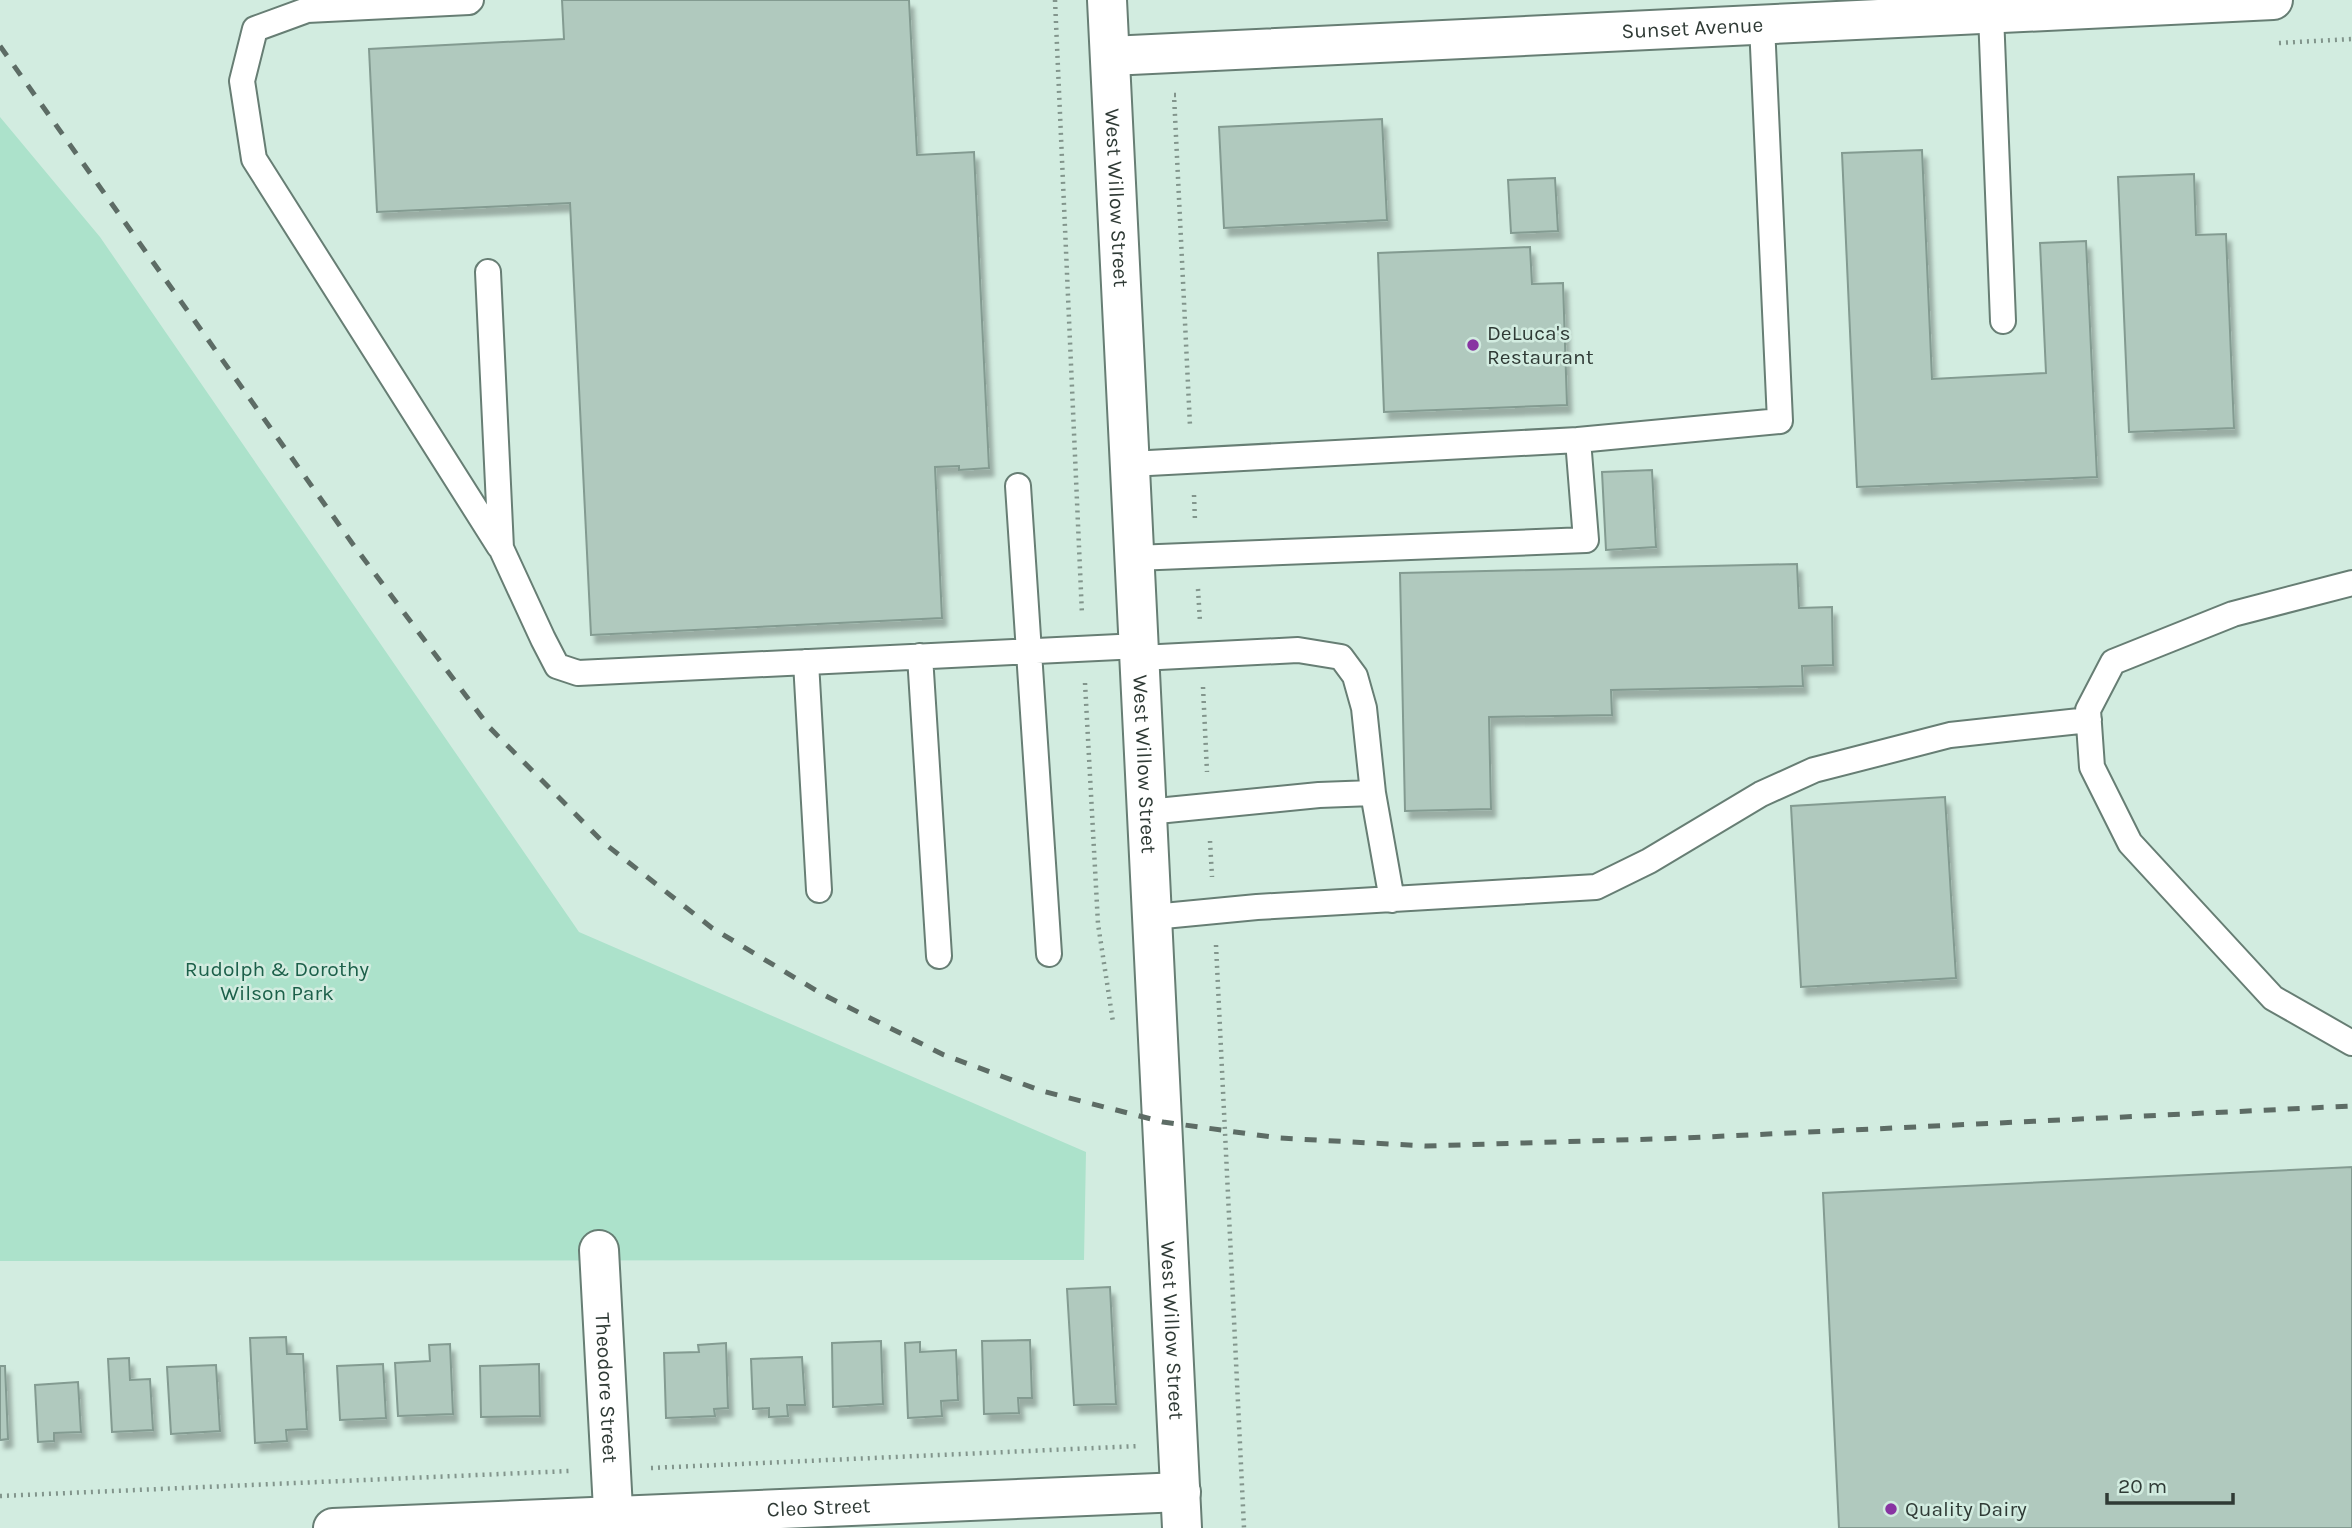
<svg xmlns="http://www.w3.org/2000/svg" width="2352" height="1528" viewBox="0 0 2352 1528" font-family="Karla,sans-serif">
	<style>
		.green { fill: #ace2cb }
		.building { fill: #b0c9be; stroke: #839b91; stroke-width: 2; filter: url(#shadow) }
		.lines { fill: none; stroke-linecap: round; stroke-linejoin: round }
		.lane-casing { stroke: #677e74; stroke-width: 28 }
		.street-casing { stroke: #677e74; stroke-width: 42 }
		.secondary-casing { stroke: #677e74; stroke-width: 42 }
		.path { stroke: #82958c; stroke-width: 4.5; stroke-dasharray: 2 5; stroke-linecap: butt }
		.lane { stroke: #fff; stroke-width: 24 }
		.street { stroke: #fff; stroke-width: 38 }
		.secondary { stroke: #fff; stroke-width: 38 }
		.rail { stroke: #5d6c65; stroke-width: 5; stroke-dasharray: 12 12; stroke-linecap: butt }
		.poi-dot { fill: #8834a2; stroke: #d2ece0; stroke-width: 2.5 }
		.labels { text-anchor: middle; stroke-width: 5; stroke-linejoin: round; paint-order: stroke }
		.street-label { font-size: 21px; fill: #2f3a35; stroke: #d2ece0 }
		.poi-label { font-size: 21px; fill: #2f3a35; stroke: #d2ece0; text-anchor: start }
		.park-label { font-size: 21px; fill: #1c604a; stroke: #d2ece0 }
	</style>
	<defs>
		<filter id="shadow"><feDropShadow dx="4.5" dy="8" stdDeviation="2" flood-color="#0004"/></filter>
	</defs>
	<rect width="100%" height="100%" fill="#d2ece0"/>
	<path class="green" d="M0 117 100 237 579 932 1086 1152 1084 1260 0 1261Z"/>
	<path class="building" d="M562 0H909L917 155 974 152 989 468 959 470V466L935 467 942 618 591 635 570 203 377 212 369 49 564 39Z
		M1382 119 1387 220 1224 228 1219 127Z
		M1922 150 1932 379 2046 373 2040 243 2086 241 2097 477 1857 487 1842 153Z
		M2194 174 2196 235 2226 234 2234 428 2129 432 2118 177Z
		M1555 178 1558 231 1511 233 1508 180Z
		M1530 247 1532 284 1563 283 1567 405 1384 412 1378 253Z
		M1652 470 1656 547 1606 550 1602 472Z
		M1797 564 1799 608 1832 607 1833 665 1802 666 1803 686 1611 690 1612 715 1489 717 1491 809 1405 811 1400 573Z
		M1945 797 1956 978 1801 987 1791 806Z
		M2352 1167V1528H1839L1823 1193Z
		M1110 1287 1116 1404 1074 1405 1067 1289Z
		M286 1337 287 1354H303L307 1429 286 1430 287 1441 255 1443 250 1338Z
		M1030 1340 1032 1398H1018L1019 1413 984 1414 982 1341Z
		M881 1341 883 1404 833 1407 832 1343Z
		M920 1342V1352L956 1350 958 1400 941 1401 942 1416 908 1418 905 1343Z
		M726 1343 728 1408 714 1409 715 1416 666 1418 664 1353 699 1352 698 1345Z
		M450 1344 453 1414 398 1416 395 1363 430 1361 429 1345Z
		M802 1357 805 1405H787L788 1416 769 1417V1408L753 1409 751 1359Z
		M129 1358 130 1380 150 1379 153 1430 112 1432 108 1359Z
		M383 1364 386 1418 340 1420 337 1366Z
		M539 1364 540 1416 481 1417 480 1366Z
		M216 1365 220 1431 171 1434 167 1367Z
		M0 1366H5L8 1439 0 1440Z
		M78 1382 81 1432 54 1433V1441L38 1442 35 1385Z"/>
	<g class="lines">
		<defs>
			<path id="lane" d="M471 0 469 2 307 10 255 29 242 81 254 159 499 546
				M1991 14 2003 321
				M488 272 501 548 543 639 557 666 578 673 1139 646
				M1130 464 1578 440
				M1018 486 1049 954
				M1134 558 1586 540 1578 440 1780 421 1762 25
				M2352 583 2233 614 2113 662 2088 710 2092 767 2130 843 2273 998 2352 1043
				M920 656 939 956
				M1140 658 1298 650 1341 657 1355 676 1364 708 1373 793 1392 900
				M806 662 819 890
				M1147 812 1319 795 1373 793
				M1153 917 1257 907 1596 887 1649 861 1761 794 1814 770 1950 735 2089 720"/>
			<g id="street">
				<path id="s1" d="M1110 56 2273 0"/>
				<path id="s2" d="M599 1250 614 1528"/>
				<path id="s3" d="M333 1528 1181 1492"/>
			</g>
			<g id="secondary">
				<path id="s4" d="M1107 0 1182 1528"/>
			</g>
		</defs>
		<use href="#lane" class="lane-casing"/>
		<use href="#street" class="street-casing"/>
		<use href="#secondary" class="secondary-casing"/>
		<path class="path" d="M1055 0 1082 615
			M2279 43 2352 39
			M1176 95H1174L1190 426
			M1194 495 1195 521
			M1198 589 1200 622
			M1085 683 1098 924 1113 1022
			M1203 687 1207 772
			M1210 841 1212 877
			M1216 945 1244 1528
			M651 1468 1139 1446
			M0 1496 569 1471"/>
		<use href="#lane" class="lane"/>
		<use href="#street" class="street"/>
		<use href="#secondary" class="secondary"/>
		<path class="rail" d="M0 46 352 543 490 728 604 843 712 928 822 994 944 1055 1042 1091 1163 1122 1279 1138 1426 1146 1685 1138 2352 1106"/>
	</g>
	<g class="poi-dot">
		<circle cx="1473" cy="345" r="7"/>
		<circle cx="1891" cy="1509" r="7"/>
	</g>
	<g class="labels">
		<g class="street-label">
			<text dy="7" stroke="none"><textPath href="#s1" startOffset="583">Sunset Avenue</textPath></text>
			<text dy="7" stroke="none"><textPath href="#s4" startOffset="198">West Willow Street</textPath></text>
			<text dy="7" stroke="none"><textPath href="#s4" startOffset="765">West Willow Street</textPath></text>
			<text dy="7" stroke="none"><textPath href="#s4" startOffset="1332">West Willow Street</textPath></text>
			<text dy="7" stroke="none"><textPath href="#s2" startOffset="138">Theodore Street</textPath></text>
			<text dy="7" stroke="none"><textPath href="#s3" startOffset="486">Cleo Street</textPath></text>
		</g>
		<g class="poi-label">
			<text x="1487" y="340">DeLuca's<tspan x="1487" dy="24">Restaurant</tspan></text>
			<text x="1905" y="1516">Quality Dairy</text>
		</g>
		<g class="park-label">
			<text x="277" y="976">Rudolph &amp; Dorothy<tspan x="277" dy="24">Wilson Park</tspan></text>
		</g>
	</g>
	<path d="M2107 1493v10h126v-10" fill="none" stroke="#2f3a35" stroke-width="3.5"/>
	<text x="2118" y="1493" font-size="21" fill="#2f3a35" stroke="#d2ece0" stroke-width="5" paint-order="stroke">20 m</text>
</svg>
